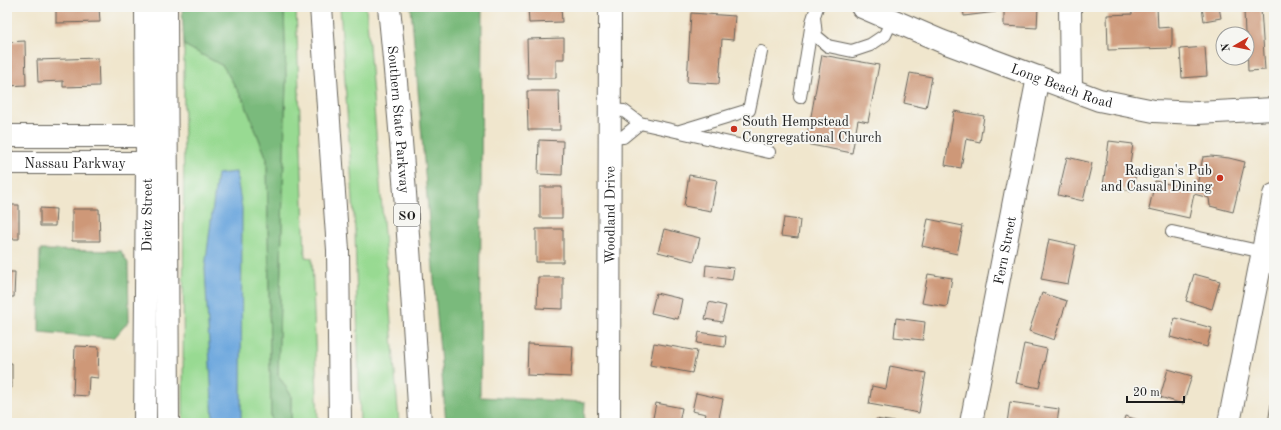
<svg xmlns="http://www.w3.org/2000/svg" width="1281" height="430" viewBox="0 0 1281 430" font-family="'Old Standard TT',serif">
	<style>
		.green { fill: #98da92; stroke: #5a7b57 }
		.forest { fill: #7aba7c; stroke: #4b6b4c }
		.water { fill: #6ea8de; stroke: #45627d }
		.building { fill: #ce9878 }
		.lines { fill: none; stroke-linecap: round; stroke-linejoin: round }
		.service-casing { stroke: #66635a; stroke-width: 14 }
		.minor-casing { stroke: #66635a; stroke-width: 24 }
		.secondary-casing { stroke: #66635a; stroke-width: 24 }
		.motorway-casing { stroke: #66635a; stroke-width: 24 }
		.service { stroke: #fff; stroke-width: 12 }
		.minor { stroke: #fff; stroke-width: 22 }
		.secondary { stroke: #fff; stroke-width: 22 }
		.motorway { stroke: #fff; stroke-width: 22 }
		.poi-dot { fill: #c8321e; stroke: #f6f6f2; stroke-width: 1.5 }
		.labels { text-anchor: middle; stroke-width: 4; stroke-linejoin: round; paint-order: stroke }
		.shield { fill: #f6f6f2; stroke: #5d5d5c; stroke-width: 1 }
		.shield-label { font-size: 13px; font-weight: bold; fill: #1c1c1c }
		.street-label { font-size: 14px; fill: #1c1c1c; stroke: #f6f6f2 }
		.poi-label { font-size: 14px; fill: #1c1c1c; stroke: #f6f6f2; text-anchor: start }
	</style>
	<rect width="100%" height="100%" fill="#f6f6f2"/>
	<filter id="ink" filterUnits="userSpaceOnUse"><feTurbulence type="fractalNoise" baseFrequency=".025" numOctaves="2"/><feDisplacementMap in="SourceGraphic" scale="8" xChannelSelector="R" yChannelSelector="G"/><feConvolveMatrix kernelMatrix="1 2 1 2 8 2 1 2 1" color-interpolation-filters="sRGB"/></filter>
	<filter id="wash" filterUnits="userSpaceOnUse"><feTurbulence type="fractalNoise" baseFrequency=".012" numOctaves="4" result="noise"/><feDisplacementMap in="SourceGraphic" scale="16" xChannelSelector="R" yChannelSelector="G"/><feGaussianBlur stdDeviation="0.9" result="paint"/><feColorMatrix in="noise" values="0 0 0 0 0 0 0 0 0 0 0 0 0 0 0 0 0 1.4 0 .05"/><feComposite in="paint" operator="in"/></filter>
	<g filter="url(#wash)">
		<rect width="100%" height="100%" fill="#f0e6cd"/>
		<path class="green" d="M284 7H296L305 257 312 258 318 423H291V395L278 375 286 80Z
			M340 7H366L399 423H360L355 231Z
			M184 45 223 66 244 101 267 159 271 423H183Z"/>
		<path class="forest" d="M182 7H284L286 80 278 375 291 395V423H271L267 159 244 101 223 66 184 45Z
			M411 7H482L480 397 585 402 584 423H446Z
			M40 250 121 251 128 263 129 321 114 338 39 332Z"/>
		<path class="water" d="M236 172 242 208 241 423H213L205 268 217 174Z"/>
		<g id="blocks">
			<path class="building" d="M56 7H99L100 22 56 23Z
				M528 7H561L562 22 529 23Z
				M963 7H996V12L964 16Z
				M1004 7H1038L1037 28 1004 26Z
				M1132 7H1157L1158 28 1172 27V48L1108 50 1107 15 1132 14Z
				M1202 7H1219L1221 18 1204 21Z
				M1261 9 1265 70 1248 71 1247 34H1245L1244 10Z
				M691 13 735 16 733 40 722 39 719 84 687 82Z
				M564 38V59H556V78H528L527 39Z
				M25 41 26 85 7 86V42Z
				M1205 47 1207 76 1182 78 1180 49Z
				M822 55 879 65 868 122 858 120 852 153 806 144Z
				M98 58 99 86 63 87V81L38 82 37 60Z
				M910 73 932 77 926 108 904 103Z
				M527 91H559L560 130H528Z
				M954 111 984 116 980 142 966 139 961 168 945 165Z
				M539 140 563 141 562 175 538 174Z
				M1109 141 1133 144 1129 170 1136 171 1133 191 1103 186Z
				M1211 156 1229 158 1245 162 1233 212 1210 206 1209 198 1194 194 1189 218 1149 209 1155 181 1196 190 1203 157Z
				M1067 157 1092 163 1083 201 1058 195Z
				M689 175 717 180 711 211 684 206Z
				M540 187H562V218H540Z
				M7 205H19V239H7Z
				M40 208 56 209 55 226H40Z
				M72 209H99L100 241H72Z
				M784 218 800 220 798 238 781 236Z
				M928 219 963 226 957 254 922 246Z
				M536 229H563V262H536Z
				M664 229 700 238 694 261 658 252Z
				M1049 239 1076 245 1068 284 1041 279Z
				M706 265 734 268 732 280 705 276Z
				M7 272H15L14 297H7Z
				M928 274 952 278 947 307 922 303Z
				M1194 274 1220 281 1212 309 1186 301Z
				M538 277H563V309L537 308Z
				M656 293 682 299 678 319 651 313Z
				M1042 293 1067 301 1054 340 1029 331Z
				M709 302 726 306 722 322 705 319Z
				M896 318 925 322 923 340 894 337Z
				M1175 318 1212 328 1207 347 1170 337Z
				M699 332 726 336 725 347 697 343Z
				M654 343 697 351 692 373 650 365Z
				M528 344 573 346 571 377 527 375Z
				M1024 344 1047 349 1039 388 1016 383Z
				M75 346 99 347 98 378 89 377 88 396 73 395Z
				M7 363H12V388H7Z
				M890 366 926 373 919 413 869 404 872 386 886 389Z
				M1168 369 1192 376 1183 404 1160 397Z
				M696 393 723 399 718 423 704 421 706 414 692 411Z
				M1010 402 1059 409 1057 423H1007Z
				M656 403 682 408 679 423H652Z
				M1271 404H1274V423H1268Z
				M1125 416 1148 423H1123Z
				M876 419 895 422V423H875Z"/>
		</g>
	</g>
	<g filter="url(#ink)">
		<use href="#blocks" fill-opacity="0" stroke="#66635a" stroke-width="1"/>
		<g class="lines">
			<defs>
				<path id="service" d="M814 17 816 36 828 46 852 51 870 45 885 35 892 20
					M800 97 812 22 817 7
					M610 110 624 111 640 123 623 137 610 138
					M640 123 769 152
					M680 131 749 110 761 52
					M1172 232 1263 252"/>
				<g id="minor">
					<path d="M166 7 168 423"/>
					<path d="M1070 7 1071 89"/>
					<path d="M7 136H161"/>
					<path id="s1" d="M7 163H162"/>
					<path id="s2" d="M145 423 147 163 146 7"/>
					<path id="s3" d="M609 423 610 7"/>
					<path id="s4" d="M971 423 1038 77"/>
					<path d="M1229 423 1274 195"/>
				</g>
				<g id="secondary">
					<path id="s5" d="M862 7 941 41 1099 100 1154 111 1197 113 1274 109"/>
				</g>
				<g id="motorway">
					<path d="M321 7 338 250 340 423"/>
					<path id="s6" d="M389 7C403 146 412 284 420 423"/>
				</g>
			</defs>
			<use href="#service" class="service-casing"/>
			<use href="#minor" class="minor-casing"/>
			<use href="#secondary" class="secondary-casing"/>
			<use href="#motorway" class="motorway-casing"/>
			<use href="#service" class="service"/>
			<use href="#minor" class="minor"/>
			<use href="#secondary" class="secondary"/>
			<use href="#motorway" class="motorway"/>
		</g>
	</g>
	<g class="poi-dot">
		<circle cx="734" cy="129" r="4"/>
		<circle cx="1220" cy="178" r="4"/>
	</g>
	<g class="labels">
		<rect class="shield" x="394" y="204" width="26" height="22" rx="3"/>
		<g class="shield-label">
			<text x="407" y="220">SO</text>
		</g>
		<g class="street-label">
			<text dy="5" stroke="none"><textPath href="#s5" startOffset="215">Long Beach Road</textPath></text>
			<text dy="5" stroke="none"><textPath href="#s6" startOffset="113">Southern State Parkway</textPath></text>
			<text dy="5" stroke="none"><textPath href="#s1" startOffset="68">Nassau Parkway</textPath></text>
			<text dy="5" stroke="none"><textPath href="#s2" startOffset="208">Dietz Street</textPath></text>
			<text dy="5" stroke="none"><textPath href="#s3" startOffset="208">Woodland Drive</textPath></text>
			<text dy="5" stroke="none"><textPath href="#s4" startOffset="176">Fern Street</textPath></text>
		</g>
		<g class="poi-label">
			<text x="742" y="126">South Hempstead<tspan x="742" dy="16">Congregational Church</tspan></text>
			<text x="1212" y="175" text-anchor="end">Radigan's Pub<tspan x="1212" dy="16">and Casual Dining</tspan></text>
		</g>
	</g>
	<rect width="1281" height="430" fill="none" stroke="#f6f6f2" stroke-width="24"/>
	<g transform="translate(1235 46) rotate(261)"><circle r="19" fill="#f6f6f2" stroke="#9f9f9c"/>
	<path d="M0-3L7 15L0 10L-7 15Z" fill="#c8321e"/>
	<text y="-6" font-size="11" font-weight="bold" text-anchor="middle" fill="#1c1c1c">N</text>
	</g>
	<path d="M1127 396v6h57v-6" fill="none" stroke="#1c1c1c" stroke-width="2"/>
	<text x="1133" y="396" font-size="12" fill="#1c1c1c" stroke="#f6f6f2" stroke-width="3" paint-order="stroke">20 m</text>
</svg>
